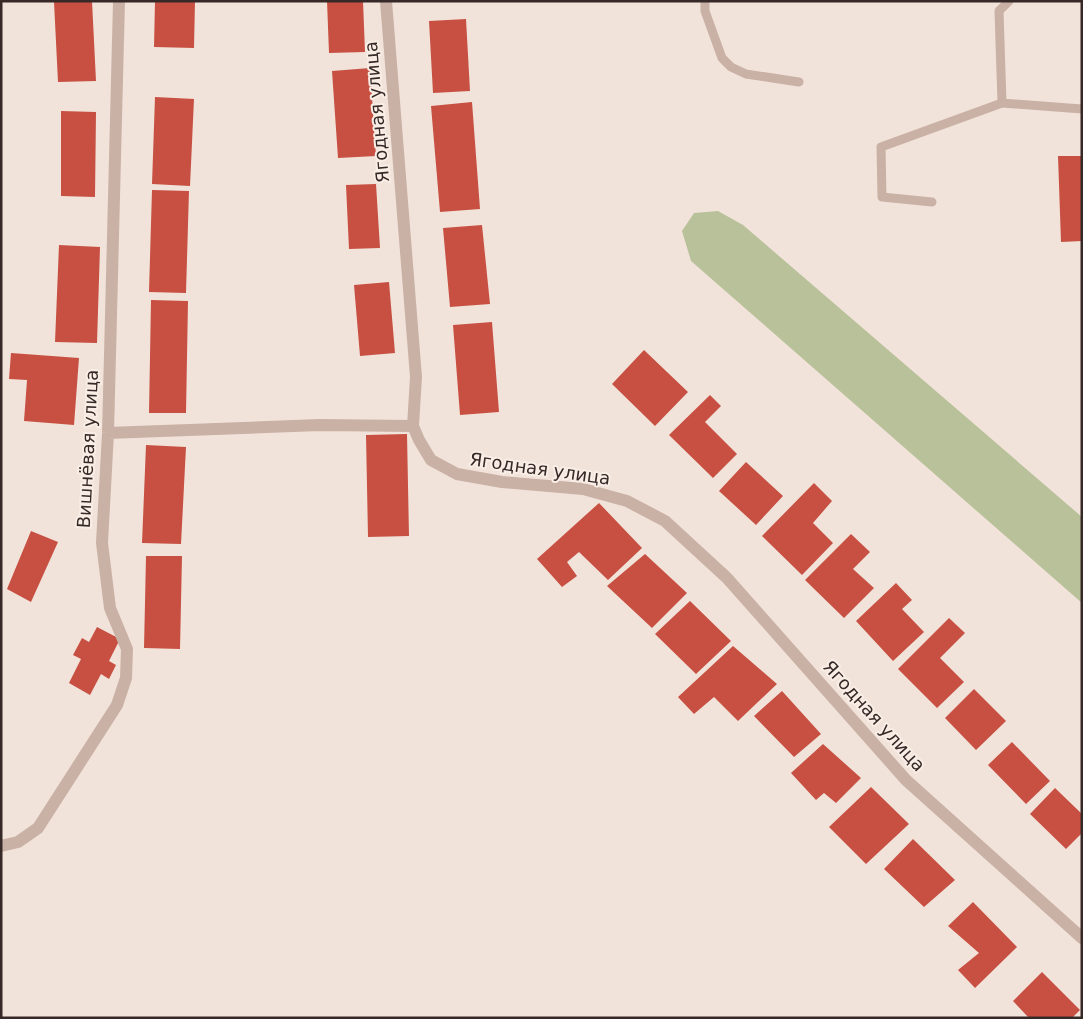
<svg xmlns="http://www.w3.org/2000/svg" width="1083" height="1019" viewBox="0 0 1083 1019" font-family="'DejaVu Sans',sans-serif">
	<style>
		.green { fill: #b9c19a }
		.building { fill: #c75042 }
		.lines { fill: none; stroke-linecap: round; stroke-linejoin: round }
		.lane { stroke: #cab1a6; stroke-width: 9 }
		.street { stroke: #cab1a6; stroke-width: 12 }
		.labels { text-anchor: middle; stroke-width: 4; stroke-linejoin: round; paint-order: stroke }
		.street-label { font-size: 18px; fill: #362927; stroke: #f9eee6 }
	</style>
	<rect width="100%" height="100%" fill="#f2e3da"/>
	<path class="green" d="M718 211 743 225 1082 517V603L691 261 682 231 694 213Z"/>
	<path class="building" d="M92 1 96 81 58 82 54 2Z
		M155 1H195L194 48 154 47Z
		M327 1H363L365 52 329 53Z
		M466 19 470 91 433 93 429 21Z
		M370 68 376 156 338 158 332 71Z
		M155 97 194 99 190 186 152 184Z
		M472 102 480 209 440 212 431 106Z
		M61 111 96 112 95 197 61 196Z
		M1058 156H1082V241L1061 242Z
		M376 184 380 248 349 249 346 185Z
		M152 190 189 191 186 293 149 292Z
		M482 225 490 304 450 307 443 228Z
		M59 245 100 247 97 343 55 342Z
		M389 282 395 353 360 356 354 285Z
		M151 300 188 301 186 413H149Z
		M492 322 499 412 460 415 453 325Z
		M644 350 688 392 655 426 612 384Z
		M11 353 79 358 74 425 24 421 27 380 9 379Z
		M710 395 721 406 705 422 737 454 713 478 669 435Z
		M407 434 409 536 368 537 366 435Z
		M146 445 186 447 181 544 142 543Z
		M746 462 783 496 756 525 719 491Z
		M814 483 832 501 813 523 833 543 802 575 762 536Z
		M599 503 642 548 608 580 579 552 567 562 577 576 562 587 537 559Z
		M31 531 58 542 31 602 7 589Z
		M851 534 870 552 853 569 874 588 844 618 805 580Z
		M645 554 687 593 652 628 607 586Z
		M146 556H182L180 649 144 648Z
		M896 583 912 600 902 609 924 632 893 661 856 621Z
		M690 601 731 641 696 674 655 634Z
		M949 618 965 633 940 658 964 682 937 708 898 669Z
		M97 627 120 639 109 661 116 665 109 679 101 674 90 695 69 683 81 659 73 655 82 638 89 642Z
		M733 646 777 684 738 721 714 697 694 714 678 697Z
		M974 689 1006 721 976 750 945 718Z
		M782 691 821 734 794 757 754 716Z
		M1012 742 1050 781 1026 804 988 765Z
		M823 744 861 778 836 803 824 793 816 800 791 773Z
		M871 787 909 824 866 864 829 827Z
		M1055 788 1082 814V833L1066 849 1030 814Z
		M913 839 955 880 924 907 884 869Z
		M973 902 1017 947 975 988 958 970 979 953 948 926Z
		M1042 972 1080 1010 1072 1018H1029L1013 1001Z"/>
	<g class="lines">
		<path class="lane" d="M705 1V11L722 58 731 67 746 74 799 82
			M1002 103 999 11 1009 1
			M932 202 882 197 881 147 1002 103 1082 109"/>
		<path class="street" d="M386 1 416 377 413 426 419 440 431 460 457 474 502 482 583 489 627 501 665 521 727 578 906 780 1082 938
			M108 433 319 425 413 426
			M1 846 18 842 38 828 117 705 126 678 127 649 110 608 102 543 108 433 119 1"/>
	</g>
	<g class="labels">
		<g class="street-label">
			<text transform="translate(377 112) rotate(-95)" y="6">Ягодная улица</text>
			<text transform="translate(88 449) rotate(-87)" y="6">Вишнёвая улица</text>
			<text transform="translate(540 469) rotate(8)" y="6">Ягодная улица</text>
			<text transform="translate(874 716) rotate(48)" y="6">Ягодная улица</text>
		</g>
	</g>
	<rect width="1083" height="1019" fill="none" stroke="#362927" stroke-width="5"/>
</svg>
